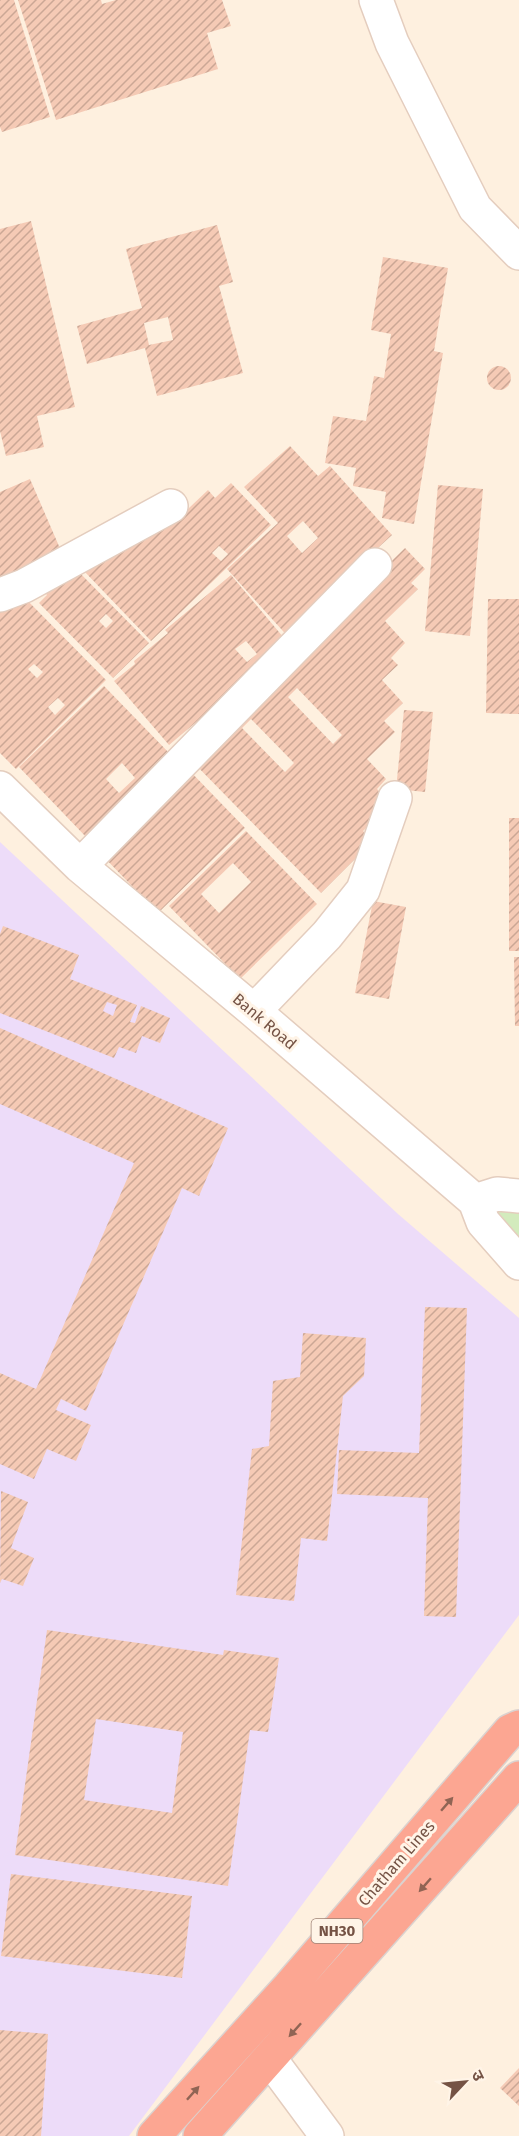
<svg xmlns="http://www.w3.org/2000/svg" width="519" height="2136" viewBox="0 0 519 2136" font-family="'Fira Sans','Noto Sans Devanagari',sans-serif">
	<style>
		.education { fill: #eddcf9 }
		.green { fill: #d3ebbd }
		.building { fill: url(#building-hatch); fill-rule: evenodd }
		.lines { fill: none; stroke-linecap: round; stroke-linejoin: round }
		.minor-casing { stroke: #e4cdbe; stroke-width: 36 }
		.highway-casing { stroke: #dbd2cf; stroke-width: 36 }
		.minor { stroke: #fff; stroke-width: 33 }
		.highway { stroke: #fca692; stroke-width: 33 }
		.oneway { fill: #906454 }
		.labels { text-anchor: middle; stroke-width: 6; stroke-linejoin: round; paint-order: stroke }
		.shield { fill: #fff4e7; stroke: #9e8376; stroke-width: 1.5 }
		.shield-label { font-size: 15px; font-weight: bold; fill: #755345 }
		.street-label { font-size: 16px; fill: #755345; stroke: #fff4e7 }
	</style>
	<defs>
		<pattern id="building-hatch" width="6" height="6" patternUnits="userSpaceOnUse" patternTransform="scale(1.5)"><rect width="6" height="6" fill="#f5cab5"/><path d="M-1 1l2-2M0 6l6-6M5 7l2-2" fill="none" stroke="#cba795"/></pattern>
	</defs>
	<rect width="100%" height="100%" fill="#fef0df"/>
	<path class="education" d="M0 842 398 1214 519 1318V1615L129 2136H0Z"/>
	<path class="green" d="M497 1205 519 1207V1239L492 1221Z"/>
	<path class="building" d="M0 0H14L50 117 2 132 0 127Z
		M18 0H101L102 4 116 0H222L231 26 207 33 218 69 56 120Z
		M31 221 75 407 37 416 44 447 6 456 0 431V229Z
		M217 225 233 282 219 286 243 373 157 396 145 348 87 364 77 326 142 308 126 249ZM168 317 173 340 149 345 144 323Z
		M383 257 448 268 434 351 443 353 414 524 382 518 386 492 353 486 356 468 325 463 333 416 366 421 374 376 384 378 391 334 371 330Z
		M487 378a12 12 0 1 1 24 0a12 12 0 1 1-24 0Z
		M290 446 318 476 330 466 392 535 315 606 291 640 227 569 278 523 244 487ZM303 521 318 538 302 553 287 536Z
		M30 479 62 553 0 581V492Z
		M231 483 271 525 151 641 84 571 160 516 170 526 208 490 215 498ZM219 546 228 554 221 561 212 553Z
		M438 485 483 489 470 636 425 631Z
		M405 548 425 569 411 583 418 589 385 621 405 643 391 658 398 665 382 680 403 703 384 721 395 732 367 759 386 779 377 789 391 804 363 831 373 841 321 893 189 758ZM297 688 342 735 333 744 288 697ZM251 719 294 763 285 772 242 728Z
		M71 564 149 643 113 678 39 603 47 595 38 585ZM106 614 113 621 106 628 99 621Z
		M231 575 289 644 169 745 114 681 135 664 134 661 168 633 165 630ZM246 641 257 654 247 662 235 649Z
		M19 592 106 680 16 769 0 753V607ZM34 664 43 672 37 678 28 669ZM58 698 65 705 55 715 48 707Z
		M488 599H519V714L486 713Z
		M104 686 172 756 87 838 19 767ZM122 763 135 778 119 793 106 779Z
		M404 710 433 712 425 792 396 789Z
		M186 767 245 828 158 913 99 852Z
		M509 818H519V951H509Z
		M246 831 317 904 240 979 169 906ZM233 863 251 882 219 913 201 894Z
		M373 901 406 907 389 999 355 993Z
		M3 926 79 955 70 979 137 1005 130 1022 135 1023 141 1006 170 1018 160 1043 142 1036 136 1053 119 1047 114 1058 0 1013V934ZM107 1002 117 1005 113 1016 103 1011Z
		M514 957H519V1026H515Z
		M0 1028 228 1128 199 1196 182 1188 86 1411 61 1399 56 1410 91 1425 76 1461 47 1449 34 1479 0 1464V1373L36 1389 134 1163 0 1104Z
		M425 1307 467 1308 456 1617 424 1616 428 1498 337 1494 339 1450 419 1453Z
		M303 1333 366 1338 364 1376 343 1396 327 1541 301 1538 294 1601 236 1595 252 1449 269 1446 273 1381 300 1377Z
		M1 1491 28 1502 11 1548 34 1558 23 1586 2 1579 0 1583Z
		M47 1630 223 1655 224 1650 279 1658 268 1732 250 1730 228 1886 15 1855ZM96 1719 183 1732 172 1813 84 1800Z
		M11 1874 192 1896 182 1978 1 1956Z
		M0 2030 48 2034 41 2136H0Z
		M519 2068V2106L500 2088Z"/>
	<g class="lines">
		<defs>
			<path id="minor" d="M376 0 392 43 475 208 519 253
				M0 595 24 586 171 506
				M0 788 80 866 254 1011 475 1201 483 1222 519 1263
				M80 866 375 565
				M254 1011 327 935 363 890 395 798
				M475 1201 497 1194 519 1196
				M270 2059 327 2136"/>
			<path id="highway" d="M154 2136 289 1987 510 1731 519 1727
				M200 2136 519 1778"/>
		</defs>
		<use href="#minor" class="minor-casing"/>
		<use href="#highway" class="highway-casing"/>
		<use href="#minor" class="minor"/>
		<use href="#highway" class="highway"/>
	</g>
	<defs><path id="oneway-solid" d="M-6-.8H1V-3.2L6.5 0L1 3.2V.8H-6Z" transform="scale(1.5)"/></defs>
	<g class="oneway">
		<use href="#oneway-solid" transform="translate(447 1804) rotate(-49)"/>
		<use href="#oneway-solid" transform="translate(425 1885) rotate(131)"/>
		<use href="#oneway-solid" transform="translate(295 2030) rotate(132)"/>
		<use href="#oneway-solid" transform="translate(193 2093) rotate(-48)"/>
	</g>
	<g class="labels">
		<rect class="shield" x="311.5" y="1919" width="51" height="24" rx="4.5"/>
		<g class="shield-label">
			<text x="337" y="1936">NH30</text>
		</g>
		<g class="street-label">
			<text transform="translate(265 1021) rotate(40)" y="6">Bank Road</text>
			<text transform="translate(396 1863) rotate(-49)" y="6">Chatham Lines</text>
		</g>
	</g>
	<g transform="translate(465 2082) rotate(64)" stroke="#fff4e7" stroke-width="4.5" paint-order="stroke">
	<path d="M0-4.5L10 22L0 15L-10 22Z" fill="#755345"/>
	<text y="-9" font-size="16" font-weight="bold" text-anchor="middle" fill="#755345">उ</text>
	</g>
</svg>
